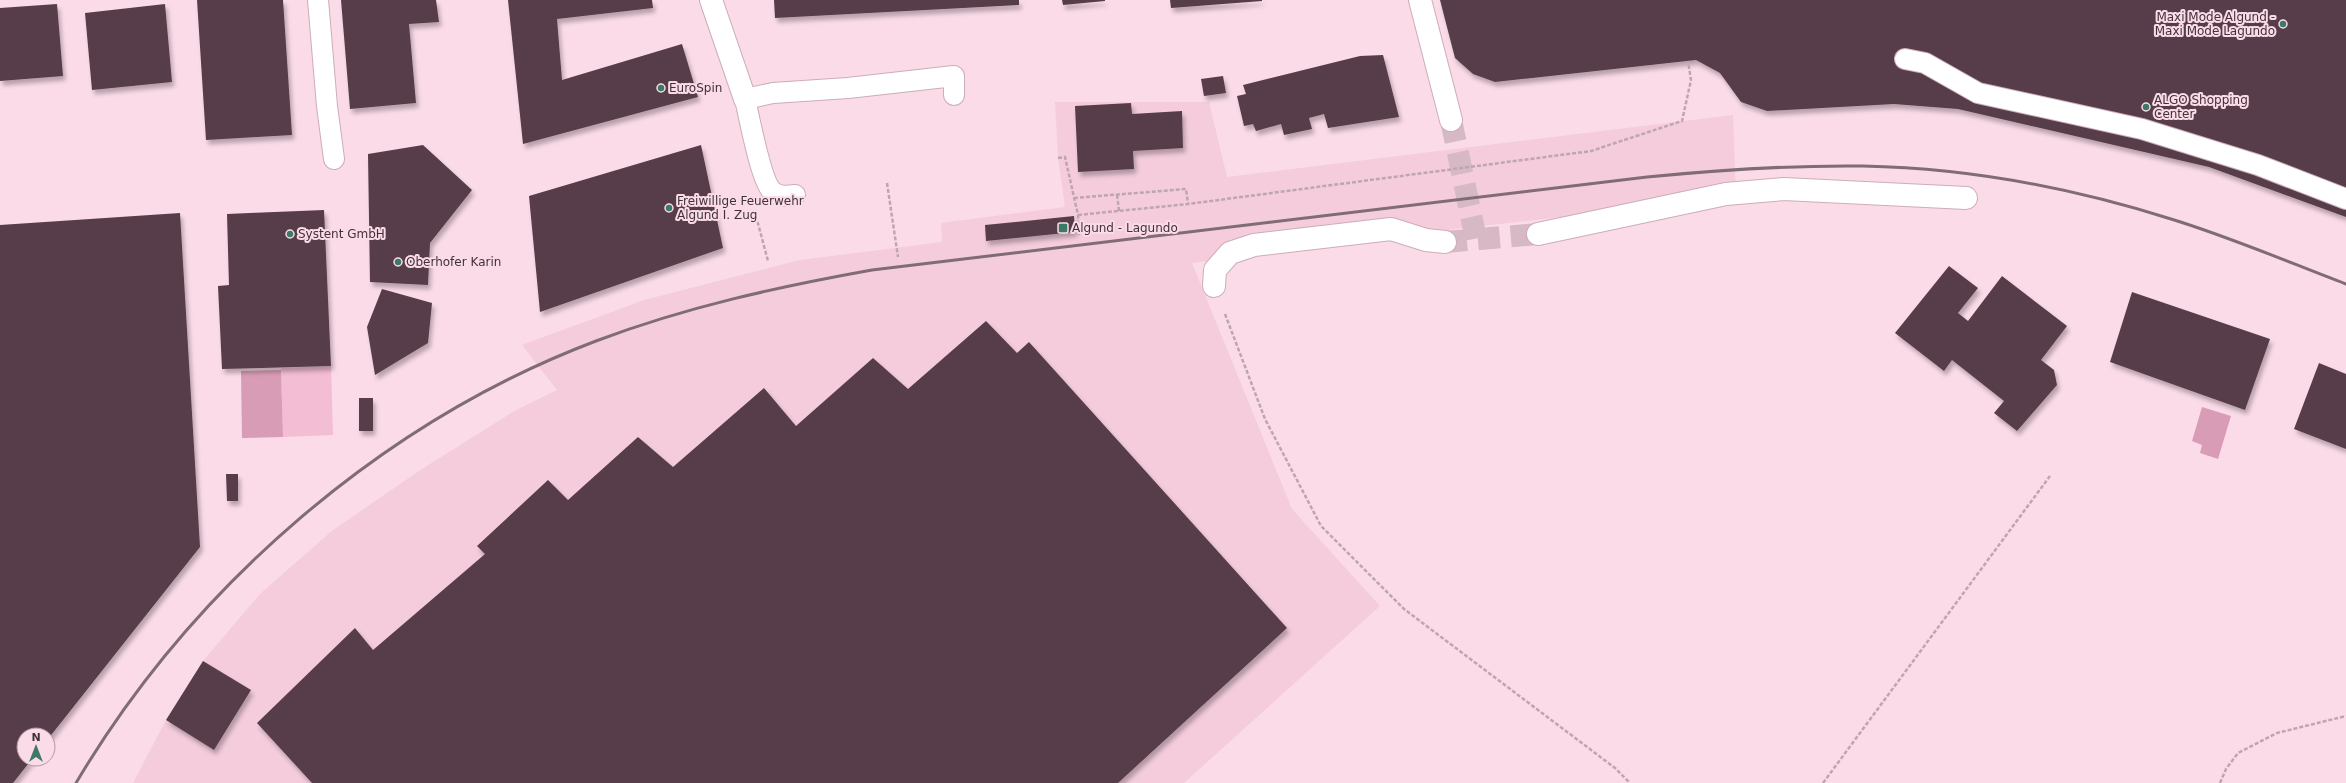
<svg xmlns="http://www.w3.org/2000/svg" width="2346" height="783" viewBox="0 0 2346 783" font-family="'DejaVu Sans',sans-serif">
	<style>
		.built { fill: #f4ccdc }
		.green { fill: #f3bdd3 }
		.water { fill: #d99cb6 }
		.building { fill: #573d48; filter: url(#shadow) }
		.lines { fill: none; stroke-linecap: round; stroke-linejoin: round }
		.minor-tunnel { stroke: #d6b9c5; stroke-width: 22; stroke-dasharray: 22 11; stroke-linecap: butt }
		.service-casing { stroke: #ccadba; stroke-width: 22 }
		.minor-casing { stroke: #ccadba; stroke-width: 24 }
		.path { stroke: #bfa5af; stroke-width: 2.5; stroke-dasharray: 4 2; stroke-linecap: butt }
		.service { stroke: #fff; stroke-width: 20 }
		.minor { stroke: #fff; stroke-width: 22 }
		.rail { stroke: #806c74; stroke-width: 3 }
		.poi-dot { fill: #3c7a67; stroke: #fbdbe8; stroke-width: 1.5 }
		.labels { text-anchor: middle; stroke-width: 4; stroke-linejoin: round; paint-order: stroke }
		.poi-label { font-size: 12px; fill: #403338; stroke: #fbdbe8; text-anchor: start }
	</style>
	<defs>
		<filter id="shadow"><feDropShadow dx="2.5" dy="4.5" stdDeviation="2" flood-color="#0004"/></filter>
	</defs>
	<rect width="100%" height="100%" fill="#fbdbe8"/>
	<path class="built" d="M1055 102H1209L1227 177 1733 115 1736 198 1463 228 1192 263 1292 509 1380 606 1184 783H133L166 720 203 661 261 593 333 530 422 469 516 410 557 390 522 345 644 300 800 260 942 242 941 223 1065 207 1058 158Z"/>
	<path class="green" d="M331 366 333 435 283 437 281 368Z"/>
	<path class="water" d="M281 370 283 437 242 438 241 371Z
		M2202 407 2231 416 2218 459 2200 453 2202 445 2192 441Z"/>
	<path class="building" d="M197 0H283L292 135 206 140Z
		M341 0H436L439 22 409 24 416 103 350 109Z
		M508 0H652L653 8 557 19 562 80 682 44 698 97 523 144Z
		M774 0H1019V5L775 18Z
		M1062 0H1105V1L1063 5Z
		M1170 0H1262V1L1171 8Z
		M1440 0H2346V217L2209 167 1958 109 1894 104 1767 111 1741 102 1720 73 1696 60 1495 82 1473 74 1455 58Z
		M57 4 63 76 0 81V8Z
		M165 4 172 82 92 90 85 13Z
		M1383 55 1399 117 1328 128 1324 114 1309 118 1312 129 1284 135 1281 124 1256 131 1253 124 1244 126 1237 96 1246 94 1243 85 1360 56Z
		M1223 76 1226 93 1204 96 1201 79Z
		M1131 103 1132 114 1182 111 1183 148 1133 151 1134 169 1078 172 1075 106Z
		M423 145 472 190 430 243 428 285 370 282 368 154Z
		M701 145 723 248 540 312 529 196Z
		M324 210 331 366 222 369 218 286 229 285 227 214Z
		M180 213 200 547 48 739V735H24V759H32L13 783H0V225Z
		M1074 216 1075 232 986 241 985 225Z
		M1949 266 1978 288 1958 313 1968 321 2002 276 2067 326 2041 360 2054 370 2057 385 2017 431 1994 413 2004 401 1952 360 1944 371 1895 333Z
		M382 289 432 303 428 343 375 375 367 327Z
		M2132 292 2270 339 2245 410 2110 362Z
		M986 321 1017 353 1029 342 1287 628 1118 783H312L257 723 355 628 373 650 485 554 477 546 548 480 568 500 638 437 673 467 764 388 796 426 873 358 908 389Z
		M2319 363 2346 374V449L2294 429Z
		M359 398H373V431H359Z
		M226 474H238V501H227Z
		M203 661 251 690 214 750 166 720Z"/>
	<g class="lines">
		<path class="minor-tunnel" d="M1451 120 1476 239
			M1445 242 1538 234"/>
		<defs>
			<path id="service" d="M318 0 327 106 334 159
				M1905 59 1925 63 1978 93 2142 129 2258 165 2346 199
				M795 195C787 196 779 197 772 191 761 181 749 116 745 99L773 93 848 88 954 76V95"/>
			<path id="minor" d="M711 0 745 99
				M1420 0 1451 120
				M1538 234 1726 194 1784 189 1966 198
				M1214 286 1215 270 1230 253 1254 245 1391 229 1426 240 1445 242"/>
		</defs>
		<use href="#service" class="service-casing"/>
		<use href="#minor" class="minor-casing"/>
		<path class="path" d="M1058 158 1065 157 1078 215 1079 235
			M887 183 898 257
			M1117 195 1119 211
			M1074 198 1186 189 1188 204
			M1078 215 1188 204 1591 151 1682 121 1691 80 1688 61
			M756 216 768 261
			M1225 314 1265 419 1321 526 1404 609 1615 768 1630 783
			M1823 783 2050 476
			M2220 783 2226 769 2238 753 2277 733 2346 716"/>
		<use href="#service" class="service"/>
		<use href="#minor" class="minor"/>
		<path class="rail" d="M76 783C192 587 382 422 596 341 686 307 777 287 872 270L1647 177C1719 170 1791 165 1863 166 1966 168 2073 188 2171 219 2230 237 2288 262 2346 284"/>
	</g>
	<g class="poi-dot">
		<circle cx="2283" cy="24" r="4"/>
		<circle cx="661" cy="88" r="4"/>
		<circle cx="2146" cy="107" r="4"/>
		<circle cx="669" cy="208" r="4"/>
		<rect x="1058" y="223" width="10" height="10" rx="2"/>
		<circle cx="290" cy="234" r="4"/>
		<circle cx="398" cy="262" r="4"/>
	</g>
	<g class="labels">
		<g class="poi-label">
			<text x="2275" y="21" text-anchor="end">Maxi Mode Algund -<tspan x="2275" dy="14">Maxi Mode Lagundo</tspan></text>
			<text x="669" y="92">EuroSpin</text>
			<text x="2154" y="104">ALGO Shopping<tspan x="2154" dy="14">Center</tspan></text>
			<text x="677" y="205">Freiwillige Feuerwehr<tspan x="677" dy="14">Algund I. Zug</tspan></text>
			<text x="1072" y="232">Algund - Lagundo</text>
			<text x="298" y="238">Systent GmbH</text>
			<text x="406" y="266">Oberhofer Karin</text>
		</g>
	</g>
	<g transform="translate(36 747)"><circle r="19" fill="#fbdbe8" stroke="#b098a2"/>
	<path d="M0-3L7 15L0 10L-7 15Z" fill="#3c7a67"/>
	<text y="-6" font-size="11" font-weight="bold" text-anchor="middle" fill="#403338">N</text>
	</g>
</svg>
